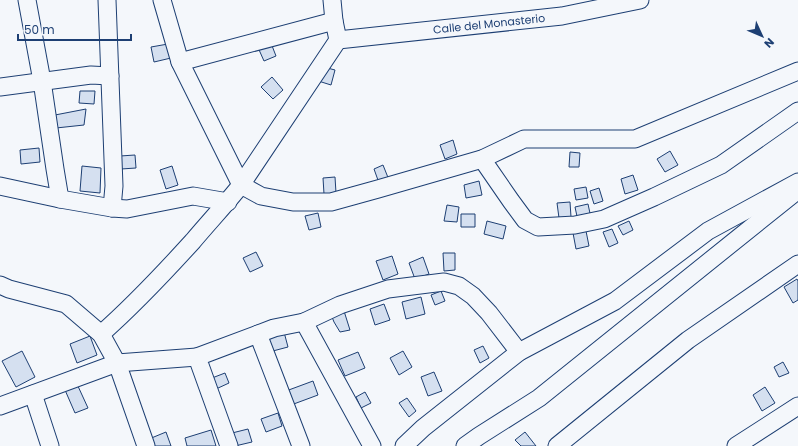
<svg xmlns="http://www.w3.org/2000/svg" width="798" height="446" viewBox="0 0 798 446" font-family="Poppins,sans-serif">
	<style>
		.building { fill: #d5e0f0; stroke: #1d3f73 }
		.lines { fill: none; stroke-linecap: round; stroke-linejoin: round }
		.minor-casing { stroke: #1d3f73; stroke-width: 19 }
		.minor { stroke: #f4f7fb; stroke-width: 17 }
		.labels { text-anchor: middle; stroke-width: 3; stroke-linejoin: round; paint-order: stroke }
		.street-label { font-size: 11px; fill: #1d3f73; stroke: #f4f7fb }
	</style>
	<rect width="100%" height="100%" fill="#f4f7fb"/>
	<path class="building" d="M269 38 276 56 264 61 256 43Z
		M168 44 171 58 154 62 151 47Z
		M316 65 335 70 331 85 312 79Z
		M272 77 283 90 273 99 261 87Z
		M80 91H95L94 104 79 103Z
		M86 109 84 125 56 128 55 115Z
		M453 140 457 154 445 159 440 145Z
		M39 148 40 162 21 164 20 150Z
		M670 151 678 165 665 172 657 159Z
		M570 152 580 153 579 167H569Z
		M135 155 136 168 121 169 120 156Z
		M383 165 389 180 379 183 374 169Z
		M82 166 101 168 100 193 80 191Z
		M172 166 178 185 166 189 160 170Z
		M633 175 638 190 625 194 621 179Z
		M335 177 336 193 324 194 323 178Z
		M479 181 482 195 466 198 464 185Z
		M586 187 588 198 576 200 574 189Z
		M599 188 603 201 594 204 590 191Z
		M570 202 571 217 559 218 557 203Z
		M588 204 591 218 578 221 575 207Z
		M447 205 459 207 457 222 444 221Z
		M318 213 321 227 309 230 305 216Z
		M461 214H475V227H461Z
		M487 221 506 226 503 239 484 234Z
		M629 221 633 230 623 235 618 226Z
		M612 229 618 243 609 247 603 232Z
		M586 231 589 246 576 249 573 233Z
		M256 252 263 266 250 272 243 258Z
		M443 253H455V270L444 271Z
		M392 256 398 274 383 280 376 261Z
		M423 257 429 274 415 279 409 263Z
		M797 279 798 281V300L793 303 784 287Z
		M441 291 445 301 435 305 431 295Z
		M421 297 425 314 406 319 402 302Z
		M384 304 390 320 375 325 370 309Z
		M344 311 350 330 340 332 334 322 330 312Z
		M284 332 288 347 269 352 265 337Z
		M90 336 97 355 77 363 70 344Z
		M483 346 489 358 480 363 474 350Z
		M22 351 35 377 16 387 2 361Z
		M403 351 412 367 399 375 390 358Z
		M358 352 365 368 345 376 338 360Z
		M783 362 789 373 779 377 774 367Z
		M434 372 442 391 428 396 421 377Z
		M225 373 229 383 216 389 212 378Z
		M313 381 318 395 291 405 286 391Z
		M77 384 88 408 75 413 65 390Z
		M765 387 775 403 762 411 753 395Z
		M365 392 371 403 361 408 356 397Z
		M407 398 416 411 409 417 399 403Z
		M278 413 282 426 266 432 261 419Z
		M248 429 252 442 235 446 232 433Z
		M211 430 216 446H187L185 438Z
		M166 432 171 446H152L149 439Z
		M525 432 536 446H521L515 440Z"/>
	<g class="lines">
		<defs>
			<g id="minor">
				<path d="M27 0 42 81 55 169 60 199"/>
				<path d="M107 0 114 186 112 208"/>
				<path d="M162 0 180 62 241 185 261 196 293 202H331L378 189 482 159 524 139H635L798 71"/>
				<path id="s1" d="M338 40 562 16 640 0"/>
				<path d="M180 62 334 21"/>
				<path d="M0 87 91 75 110 76"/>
				<path d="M482 159 511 201 525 220 538 227 575 225 604 219 654 197 721 165 798 111"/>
				<path d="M0 186 60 199 112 208 127 209 193 196 228 202"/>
				<path d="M0 285 9 289 66 304 101 334 117 363 146 446"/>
				<path d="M304 322 372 446"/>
				<path d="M101 334C134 305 163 274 193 241 209 222 225 205 241 185L338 40 334 21 332 0"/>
				<path d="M258 334 301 446"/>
				<path d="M33 394 50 446"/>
				<path d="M0 406 117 363 197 357"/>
				<path d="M229 446 197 357 274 328 304 322 340 305 388 289 444 282 459 286 473 296 489 313 519 352"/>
				<path d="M404 446 423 428 519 352 615 301 708 231 798 182"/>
				<path d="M465 446 479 436 539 398 793 194"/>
				<path d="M557 446 688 340 798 264"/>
				<path d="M736 446 798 406"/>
			</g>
		</defs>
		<use href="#minor" class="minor-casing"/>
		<use href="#minor" class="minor"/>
	</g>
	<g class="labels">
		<g class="street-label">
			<text dy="4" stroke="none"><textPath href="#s1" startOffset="152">Calle del Monasterio</textPath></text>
		</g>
	</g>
	<g transform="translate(762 36) rotate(134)" stroke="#f4f7fb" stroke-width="3" paint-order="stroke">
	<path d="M0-3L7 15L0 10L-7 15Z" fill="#1d3f73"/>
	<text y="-6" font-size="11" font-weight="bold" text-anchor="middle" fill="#1d3f73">N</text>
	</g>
	<path d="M18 34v6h113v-6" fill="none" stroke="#1d3f73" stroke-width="2"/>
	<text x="24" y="34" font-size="12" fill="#1d3f73" stroke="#f4f7fb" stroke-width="3" paint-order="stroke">50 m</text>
</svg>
